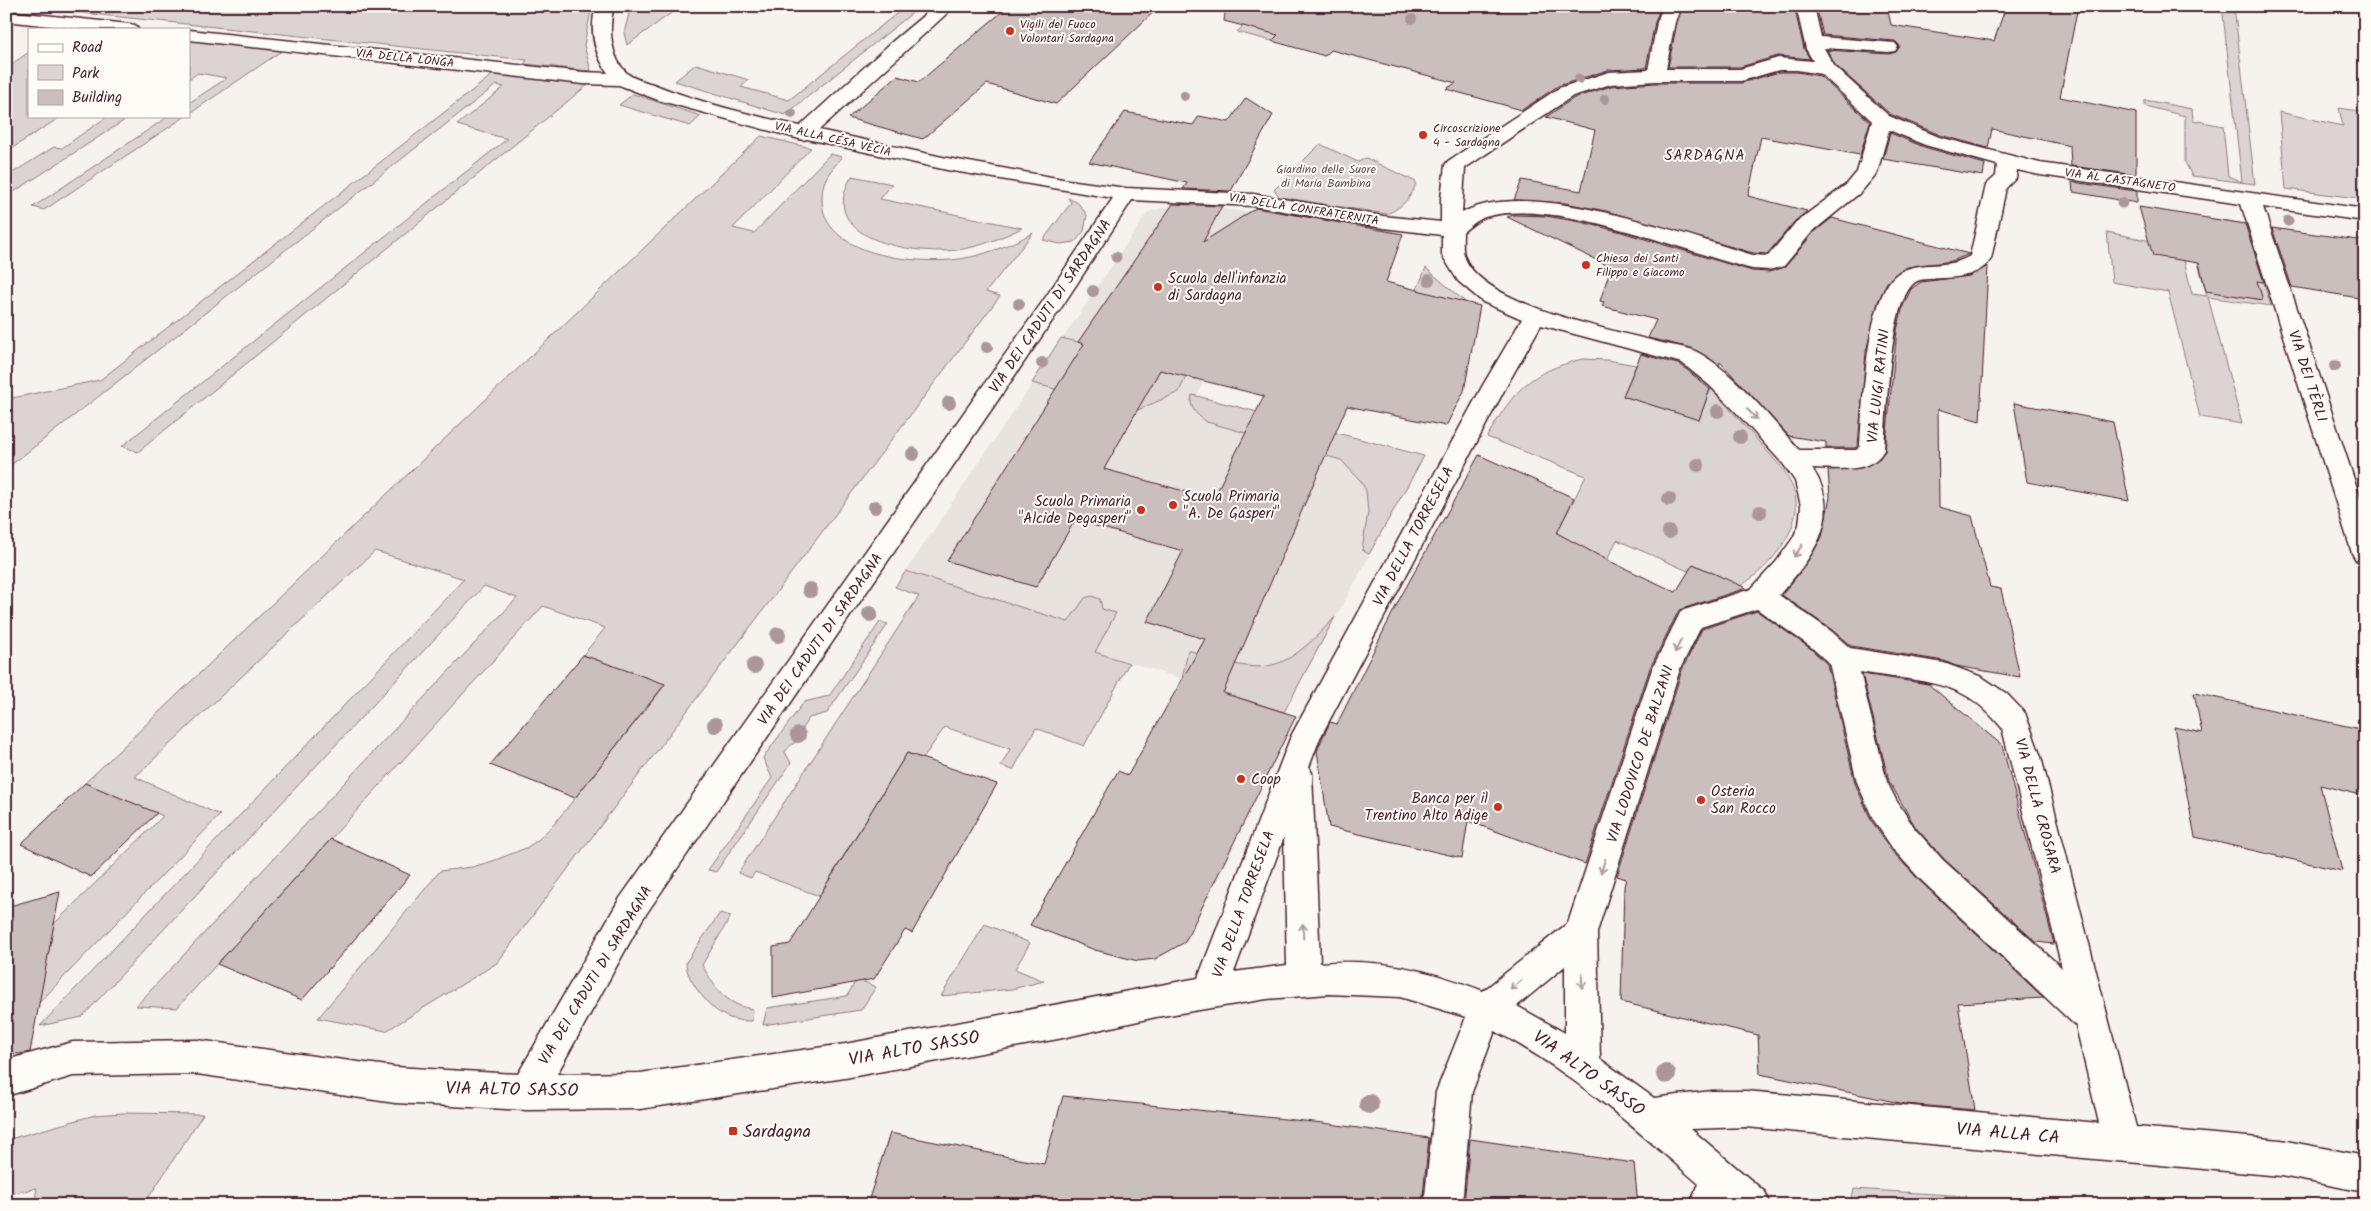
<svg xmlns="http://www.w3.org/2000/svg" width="2371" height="1211" viewBox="0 0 2371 1211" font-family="Kalam,sans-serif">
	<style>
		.built { fill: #e9e3e0 }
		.green { fill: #dcd4d2; stroke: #937a7e }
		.building { fill: #cbbfbe; stroke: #4a1f2b; fill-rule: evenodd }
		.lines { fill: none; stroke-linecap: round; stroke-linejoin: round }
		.minor-casing { stroke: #4a1f2b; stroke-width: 3 }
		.minor { fill: #fdfcf7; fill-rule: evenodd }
		.tree { fill: #ab979a }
		.oneway { stroke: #ac999b }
		.poi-dot { fill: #c8321e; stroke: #fdfcf7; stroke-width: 2 }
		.labels { text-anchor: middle; stroke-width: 4; stroke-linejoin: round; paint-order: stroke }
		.far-poi-label { font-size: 12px; fill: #4a1f2b; stroke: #fdfcf7; text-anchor: start }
		.far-street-label { font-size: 12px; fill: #4a1f2b; stroke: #fdfcf7 }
		.far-park-label { font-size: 12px; fill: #6e4c55; stroke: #fdfcf7 }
		.far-quarter-label { font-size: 15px; letter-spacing: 1px; fill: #4a1f2b; stroke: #fdfcf7 }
		.poi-label { font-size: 15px; fill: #4a1f2b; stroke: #fdfcf7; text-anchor: start }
		.street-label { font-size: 15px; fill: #4a1f2b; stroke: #fdfcf7 }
		.near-street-label { font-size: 18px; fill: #4a1f2b; stroke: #fdfcf7 }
		.near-poi-label { font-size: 18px; fill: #4a1f2b; stroke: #fdfcf7; text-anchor: start }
	</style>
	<rect width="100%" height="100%" fill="#f6f3ef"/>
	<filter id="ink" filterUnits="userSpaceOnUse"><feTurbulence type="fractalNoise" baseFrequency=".02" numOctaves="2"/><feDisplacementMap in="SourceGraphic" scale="10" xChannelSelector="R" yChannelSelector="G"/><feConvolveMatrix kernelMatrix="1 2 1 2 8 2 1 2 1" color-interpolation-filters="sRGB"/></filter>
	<g filter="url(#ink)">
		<path class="built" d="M1180 203 1260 214 1252 278 1197 396 1424 456 1284 712 895 587 1148 212Z"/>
		<path class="green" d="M16 6H592L584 45 591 71 524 64 527 60Z
			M631 6H681L627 45 624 33Z
			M906 6H921L785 115 675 81 696 64 749 80 741 87 789 100Z
			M1264 6 1287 26 1272 41 1237 32Z
			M2222 6H2234L2255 184 2192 176 2185 162V116L2145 106V100L2192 109 2193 120 2223 126 2228 176 2242 182Z
			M189 40 283 50 189 114V103L227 78 198 73 189 79Z
			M29 52V116H62L6 152V68Z
			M496 72 590 83 138 452 122 446 507 139 457 125 504 87 496 85 6 469V403L12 398 100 380Z
			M633 94 701 116 690 126 619 105Z
			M2339 108 2365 112V199L2286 189 2279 112 2343 126Z
			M108 116H131L6 197V177L54 147 62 148Z
			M169 116H186L44 210 33 207Z
			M761 136 811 148 733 228 754 233 830 154 842 157C838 163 832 168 828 175 823 182 822 192 822 200 823 255 909 263 950 260 979 258 1008 246 1033 233L986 292 1000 296 497 963 386 1031 318 1018 440 871 472 867 493 861 526 848 538 840 555 823 665 685 583 655 605 628 543 606 177 1008 136 1006 517 598 484 586 82 1017 40 1026 464 579 375 551 135 777 220 815 38 1004 54 924 163 816 85 783Z
			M1320 144 1358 162 1366 158 1416 182C1414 196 1399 210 1386 214L1280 197 1274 190Z
			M852 176 892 184 880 199 1022 228C1001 238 980 247 957 250 914 255 813 240 852 176Z
			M1068 198 1078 203 1087 215 1084 231 1075 242 1060 244 1043 240 1071 203Z
			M2185 215 2246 224 2271 306 2208 297 2242 424 2200 417 2168 292 2112 282 2107 232 2181 247 2192 294 2207 296Z
			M1426 268 1479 314 1412 301Z
			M1061 338 1078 342 1188 372 1179 392 1138 410 1032 383Z
			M1582 359 1607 360 1636 365 1623 396 1699 419 1711 388 1783 469C1789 479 1795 490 1796 501 1799 535 1764 574 1736 588L1719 576 1693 564 1688 571 1617 540 1607 560 1555 536 1586 476 1487 437C1515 389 1528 373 1582 359Z
			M1192 395 1197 396 1424 456 1369 554 1362 550 1368 512 1366 491 1361 481 1341 460 1207 422C1198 416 1188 408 1192 395Z
			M906 571 1068 622 1085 598 1092 596 1100 599 1102 609 1116 613 1095 652 1129 663 1084 746 1036 728 1013 770 1001 766 1010 749 945 727 923 758 907 753 819 896 755 872 751 878 738 873 919 596 895 587Z
			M1335 617 1284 712 1182 680 1188 650C1263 675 1279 678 1335 617Z
			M880 622 888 624 827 713 809 718 803 727 804 734C799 742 792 742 785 752L791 763 716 872 708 870 772 778 763 758 804 702 829 696Z
			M720 913 731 916 702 965C715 987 725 1005 753 1009L752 1021C725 1022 711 1009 696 988 691 980 686 972 686 962Z
			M985 924 1030 943 1015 969 1044 981 1012 989 941 996Z
			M857 979 876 987 861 1010 763 1025 767 1008 847 996Z
			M123 1113 203 1114 147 1200 118 1205H34L37 1188 6 1195V1140L95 1115Z
			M1854 1189 1966 1196H1967L1964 1205H1850Z"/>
		<path class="building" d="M1009 6H1160L1056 104 987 84 923 139 848 118 897 76 919 82Z
			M1226 6H1661L1655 22 1646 68 1608 70 1558 86 1522 110 1446 89 1456 83 1331 50 1325 56 1272 41 1278 35 1224 21Z
			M1683 6H1794L1804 49 1810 59 1778 56 1740 67H1668L1677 23Z
			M1816 6H1887L1891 25 1994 41 2006 6H2078L2060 97 2136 113V175L2071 166 2070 146 1992 129 1988 148 1940 135 1890 114 1835 65 1827 50 1889 54 1896 52 1900 46 1895 41 1823 35Z
			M1779 72H1797L1820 76 1870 122 1860 155 1761 137 1748 196 1807 211 1795 221 1767 254 1753 253 1606 211 1565 203 1514 200 1522 180 1581 191 1595 130 1546 117 1574 98 1611 86 1656 83H1741Z
			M1246 98 1273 115 1231 191 1183 189 1187 183 1089 162 1125 112 1193 125 1199 116 1229 122Z
			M1890 133 1924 147 1985 164 1983 176 1883 159Z
			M2072 182 2137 191V203L2073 192Z
			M1173 204 1222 206 1203 242 1256 208 1403 234 1386 282 1480 306 1464 391 1446 426 1347 406 1223 693 1296 716 1185 942 1155 959 1138 961 1095 950 1030 925 1118 771 1128 775 1205 639 1147 622 1183 551 1075 520 1036 587 947 561 1084 344 1078 342ZM1160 370 1264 396 1213 499 1104 469Z
			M2139 207 2245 224 2264 282 2257 281 2263 300 2206 291 2199 263 2153 256Z
			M1514 215 1546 216 1581 222 1618 231 1752 271 1769 272 1785 267 1813 233 1832 218 1969 254 1952 261 1908 267 1899 271 1887 282 1878 302 1866 352 1858 446 1855 448H1826V442L1789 436 1720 362 1719 365 1691 348 1648 338 1656 320 1602 306 1604 302 1600 301 1611 267 1507 217Z
			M2272 228 2365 241V299L2292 287Z
			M1988 266 1980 421 1938 409 1939 507 1972 516 1990 587 2001 589 2020 677 1956 666 1944 661 1851 646 1832 630 1782 595 1804 567 1822 537 1830 497 1828 470 1862 468 1879 459 1885 451 1897 330 1903 306 1911 289 1921 282 1969 276Z
			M1641 354 1681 365 1710 389 1699 420 1623 396Z
			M2014 403 2113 422 2129 501 2027 482Z
			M1479 455 1574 498 1557 533 1607 560 1676 592 1693 564 1746 588 1679 610 1650 668 1585 864 1468 821 1462 858 1329 827 1317 751 1322 739 1330 722 1337 724 1399 600Z
			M1757 611 1810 648 1827 664 1855 783 1871 820 1891 850 1920 881 2044 998 1958 1003 1975 1110 1905 1104 1760 1074 1758 1035 1621 1002 1624 886 1626 879 1617 876 1682 670 1702 629Z
			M583 655 665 684 575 798 490 765Z
			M1862 674 1928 684 2002 745 2054 944 2036 942 1944 859 1916 828 1889 781Z
			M2194 693 2365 730V796L2320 785 2342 871 2195 837 2174 727 2202 733Z
			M907 753 997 784 912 933 905 930 874 979 773 998V947L790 944Z
			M85 783 157 813 91 877 21 844Z
			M331 839 410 875 302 1000 217 964Z
			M60 892 30 1052 20 1054 6 1053V907Z
			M1063 1096 1323 1123 1429 1138 1422 1205H867L890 1133 1044 1164Z
			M1470 1139 1634 1163 1638 1205H1464Z"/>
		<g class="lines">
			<defs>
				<path id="minor" d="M596 6H614C608 27 610 59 628 74 634 79 646 82 653 84 700 103 751 115 800 126L893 41 935 6H955L819 130 947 158 1068 180 1126 188 1253 194 1383 216 1441 222V198L1445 165 1448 161 1559 88 1609 72 1648 70 1657 22 1663 6H1681L1675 22 1666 69H1740L1778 58 1813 61 1806 49 1796 6H1814L1821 37 1895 43 1898 47 1895 51 1889 52 1824 48 1834 66 1889 116 1939 137 2040 163 2365 209V221L2263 207 2365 512V563L2356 560 2352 553 2241 204 2040 175 2017 170 2016 178 2006 188 1991 259C1976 282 1943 276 1920 280 1888 287 1887 421 1884 450 1870 475 1837 468 1812 468 1845 517 1812 558 1779 595L1831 631 1850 648 1944 663 1982 677 2007 694 2025 713 2041 757 2136 1127 2281 1140 2365 1156V1192L2281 1176 1746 1127 1691 1129 1765 1192 1771 1205H1689L1699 1184C1636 1129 1570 1070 1495 1031L1472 1092 1462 1205H1424L1436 1092 1466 1017 1400 997 1328 994 1267 999 1156 1017 1058 1039 845 1078 640 1109 527 1110 395 1103 197 1074 73 1076 6 1096V1060L73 1042 197 1040 395 1067 518 1074 620 898 1043 301 1113 198 947 170 807 139 803 140 658 100 619 85 583 84 189 40V30L583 72 608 73C594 53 589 30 596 6ZM1779 70H1797L1821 74 1872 121 1857 172 1847 184 1796 222 1768 256 1753 255C1684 235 1527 176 1462 213L1465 168 1573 96 1611 84 1656 81H1741ZM1889 130 1925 145 1997 165 1996 176 1986 185 1970 256C1946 270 1922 260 1900 272 1865 291 1863 410 1860 447L1856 450H1799C1772 420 1734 372 1699 353 1689 347 1674 346 1662 343 1617 331 1478 305 1464 255 1462 248 1463 239 1463 232 1469 227 1477 220 1485 217 1555 197 1682 251 1752 269L1769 270 1784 266 1812 232 1861 192 1877 173ZM1132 200 1253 206 1383 228 1442 235V255L1458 281 1483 302 1522 319 1483 385 1291 736 1198 978 845 1044 640 1073 557 1074 642 920 1059 311ZM1541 325 1682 363 1709 385 1734 410 1784 465 1795 481 1801 506 1799 525 1793 538 1776 562 1751 589 1681 611 1652 669 1568 923 1483 991C1428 970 1379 958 1320 963L1312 773 1309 767 1320 738 1507 385ZM1757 609 1811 647 1829 663 1857 782 1873 819 1893 849 1921 880 2076 1026 2099 1123 1746 1091H1711L1654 1098 1600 1059 1597 932 1680 669 1701 627ZM1860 672C1891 678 1934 679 1961 693 1978 701 1990 714 2002 728L2062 968 1943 860 1915 829 1896 800 1887 782ZM1284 837 1287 965 1234 972ZM1565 966V1033L1517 1006Z
					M6 11 129 24 135 25 138 29H76L6 21Z"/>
			</defs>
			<use href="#minor" class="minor-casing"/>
			<use href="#minor" class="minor"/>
		</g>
		<g class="tree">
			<circle cx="1412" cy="19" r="5"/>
			<circle cx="1579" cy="79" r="5"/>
			<circle cx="1184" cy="96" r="5"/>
			<circle cx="1605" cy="99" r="5"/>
			<circle cx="792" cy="114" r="5"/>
			<circle cx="2122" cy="203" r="5.5"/>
			<circle cx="2288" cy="221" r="5.5"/>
			<circle cx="1116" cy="257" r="5.5"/>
			<circle cx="1429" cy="280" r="6"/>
			<circle cx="1093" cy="291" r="6"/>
			<circle cx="1019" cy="304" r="6"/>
			<circle cx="987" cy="347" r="6"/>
			<circle cx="1042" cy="363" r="6"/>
			<circle cx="2335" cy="366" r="6"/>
			<circle cx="949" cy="403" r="7"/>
			<circle cx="1718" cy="411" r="7"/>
			<circle cx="1740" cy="437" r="7"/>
			<circle cx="913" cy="454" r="7"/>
			<circle cx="1698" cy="465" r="7"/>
			<circle cx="1669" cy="499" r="7"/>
			<circle cx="875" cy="507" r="7"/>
			<circle cx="1760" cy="512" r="7"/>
			<circle cx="1669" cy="532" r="7"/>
			<circle cx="810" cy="590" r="8"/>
			<circle cx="870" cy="614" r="8"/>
			<circle cx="778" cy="635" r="8"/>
			<circle cx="754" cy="666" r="8"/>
			<circle cx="715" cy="725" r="8"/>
			<circle cx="798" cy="735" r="8"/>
			<circle cx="1666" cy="1074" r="10"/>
			<circle cx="1369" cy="1104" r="10"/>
		</g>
		<defs><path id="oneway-shaft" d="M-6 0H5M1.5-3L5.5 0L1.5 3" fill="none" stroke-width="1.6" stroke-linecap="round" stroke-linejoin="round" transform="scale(1.25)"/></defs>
		<g class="oneway">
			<use href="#oneway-shaft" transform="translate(1752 414) rotate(47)"/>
			<use href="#oneway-shaft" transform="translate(1798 551) rotate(125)"/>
			<use href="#oneway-shaft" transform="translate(1678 646) rotate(117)"/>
			<use href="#oneway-shaft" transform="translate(1603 866) rotate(108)"/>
			<use href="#oneway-shaft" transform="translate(1303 931) rotate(-92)"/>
			<use href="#oneway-shaft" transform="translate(1582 981) rotate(89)"/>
			<use href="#oneway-shaft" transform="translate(1516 985) rotate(141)"/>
		</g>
	</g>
	<g class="poi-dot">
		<circle cx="1010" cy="31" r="5"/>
		<circle cx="1423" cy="135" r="5"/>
		<circle cx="1586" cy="265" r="5"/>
		<circle cx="1158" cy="287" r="5"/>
		<circle cx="1173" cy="505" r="5"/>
		<circle cx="1141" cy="510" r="5"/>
		<circle cx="1241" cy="779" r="5"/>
		<circle cx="1701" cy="800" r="5"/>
		<circle cx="1498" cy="807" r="5"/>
		<rect x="728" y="1126" width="10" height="10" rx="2.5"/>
	</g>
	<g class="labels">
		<g class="far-poi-label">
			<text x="1020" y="28">Vigili del Fuoco<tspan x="1020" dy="14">Volontari Sardagna</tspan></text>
			<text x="1433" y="132">Circoscrizione<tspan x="1433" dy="14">4 - Sardagna</tspan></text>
			<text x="1596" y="262">Chiesa dei Santi<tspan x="1596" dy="14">Filippo e Giacomo</tspan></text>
		</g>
		<g class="far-street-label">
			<text transform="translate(405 58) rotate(6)" y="4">VIA DELLA LONGA</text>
			<text transform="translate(833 139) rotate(13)" y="4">VIA ALLA CÉSA VÈCIA</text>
			<text transform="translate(2120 180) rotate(8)" y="4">VIA AL CASTAGNETO</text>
			<text transform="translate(1304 209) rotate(9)" y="4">VIA DELLA CONFRATERNITA</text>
		</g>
		<g class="far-park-label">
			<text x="1326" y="173">Giardino delle Suore<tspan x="1326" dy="14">di Maria Bambina</tspan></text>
		</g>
		<g class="far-quarter-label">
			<text x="1705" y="160">SARDAGNA</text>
		</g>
		<g class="poi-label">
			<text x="1168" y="283">Scuola dell'infanzia<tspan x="1168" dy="17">di Sardagna</tspan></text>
			<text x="1183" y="501">Scuola Primaria<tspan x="1183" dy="17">"A. De Gasperi"</tspan></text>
			<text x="1131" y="506" text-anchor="end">Scuola Primaria<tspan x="1131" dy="17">"Alcide Degasperi"</tspan></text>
			<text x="1251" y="784">Coop</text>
			<text x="1711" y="796">Osteria<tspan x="1711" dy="17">San Rocco</tspan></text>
			<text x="1488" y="803" text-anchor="end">Banca per il<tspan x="1488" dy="17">Trentino Alto Adige</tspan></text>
		</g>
		<g class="street-label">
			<text transform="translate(1050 306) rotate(-56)" y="5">VIA DEI CADUTI DI SARDAGNA</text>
			<text transform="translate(2308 376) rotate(72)" y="5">VIA DEI TÈRLI</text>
			<text transform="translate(1878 386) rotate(-84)" y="5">VIA LUIGI RATINI</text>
			<text transform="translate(1413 536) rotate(-62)" y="5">VIA DELLA TORRESELA</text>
			<text transform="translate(820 639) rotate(-55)" y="5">VIA DEI CADUTI DI SARDAGNA</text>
			<text transform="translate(1640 754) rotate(-72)" y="5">VIA LODOVICO DE BALZANI</text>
			<text transform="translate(2038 806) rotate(75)" y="5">VIA DELLA CROSARA</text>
			<text transform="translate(1243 904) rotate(-70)" y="5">VIA DELLA TORRESELA</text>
			<text transform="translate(595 975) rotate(-59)" y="5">VIA DEI CADUTI DI SARDAGNA</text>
		</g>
		<g class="near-street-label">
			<text transform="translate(914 1048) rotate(-10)" y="6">VIA ALTO SASSO</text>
			<text transform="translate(1589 1073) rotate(36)" y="6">VIA ALTO SASSO</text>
			<text transform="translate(512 1089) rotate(1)" y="6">VIA ALTO SASSO</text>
			<text transform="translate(2008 1133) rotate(5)" y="6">VIA ALLA CA</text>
		</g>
		<g class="near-poi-label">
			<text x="743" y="1137">Sardagna</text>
		</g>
	</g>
	<rect width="2371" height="1211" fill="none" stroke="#fdfcf7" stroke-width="25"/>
	<rect x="12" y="12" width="2346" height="1186" fill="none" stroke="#4a1f2b" stroke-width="2" filter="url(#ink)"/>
	<rect x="28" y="28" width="162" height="90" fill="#fdfcf7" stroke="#b5a4a5"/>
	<rect x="38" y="44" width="25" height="8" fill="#fdfcf7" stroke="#b5a4a5"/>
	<text x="72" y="52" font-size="15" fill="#4a1f2b">Road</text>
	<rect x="38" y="65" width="25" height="15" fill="#dcd4d2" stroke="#b5a4a5"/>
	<text x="72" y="78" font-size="15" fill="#4a1f2b">Park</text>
	<rect x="38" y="90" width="25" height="15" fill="#cbbfbe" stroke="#b5a4a5"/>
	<text x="72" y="102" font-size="15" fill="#4a1f2b">Building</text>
</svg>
